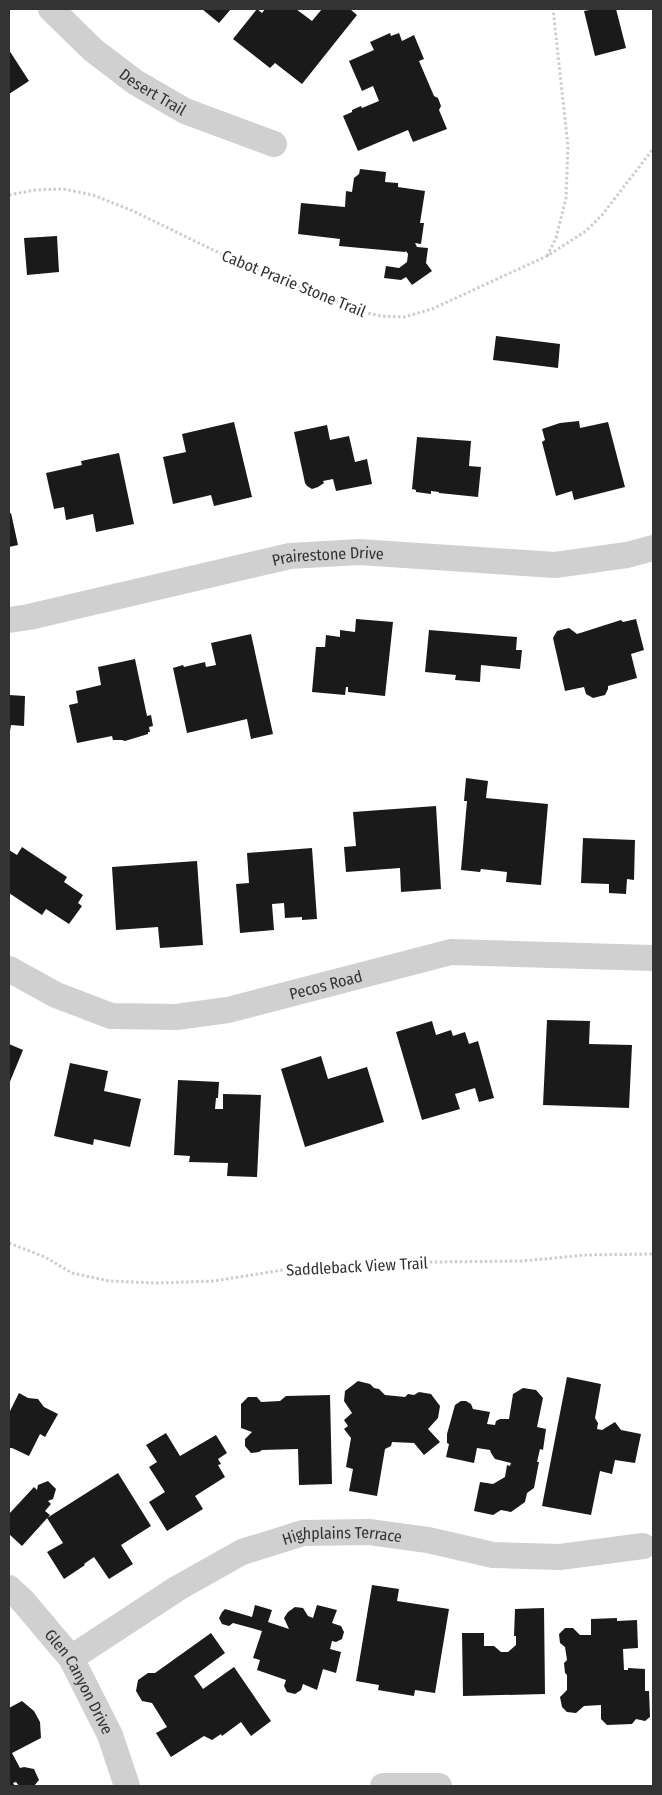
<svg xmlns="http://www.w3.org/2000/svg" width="662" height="1795" viewBox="0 0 662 1795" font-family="'Fira Sans Condensed',sans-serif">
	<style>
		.building { fill: #1a1a1a }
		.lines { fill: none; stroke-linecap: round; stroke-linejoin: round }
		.path { stroke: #cdcdcd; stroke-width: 3; stroke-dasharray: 2.5 2.5; stroke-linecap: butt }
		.minor { stroke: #d0d0d0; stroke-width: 26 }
		.labels { text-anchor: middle; stroke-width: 5; stroke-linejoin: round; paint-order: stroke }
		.street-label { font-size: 16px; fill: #333; stroke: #fff }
	</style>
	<rect width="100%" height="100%" fill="#fff"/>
	<path class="building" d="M202 9H231L219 23Z
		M257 9 262 13 265 9H296L312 21 322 9H350L357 15 302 84 275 63 270 68 233 39Z
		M595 9H616L626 48 595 56 584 11Z
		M390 33 391 36 399 33 402 41 414 35 424 59 419 61 434 96 438 98 441 106 439 110 447 129 413 142 408 130 358 151 343 116 352 112V110L361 106 362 108 379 101 373 86 362 91 349 61 374 50 370 42Z
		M9 50 29 81 9 94Z
		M360 169 386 172 385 182 398 183V187L425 191 420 223H424L421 244 415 243 417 247 428 248 426 263 432 271 412 285 406 277 401 280 384 278 386 266 399 268 407 262 408 254 406 251 405 252 339 246 340 239 298 234 301 203 345 207 346 191 352 192 354 178 359 174Z
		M57 236 59 272 27 275 24 238Z
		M496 336 560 344 558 368 493 360Z
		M579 421 580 428 608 422 625 487 574 500 572 491 556 496 542 442 545 440 542 429 560 423Z
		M234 422 252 497 214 506 211 495 173 504 163 457 186 452 182 434Z
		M327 425 330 440 349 436 355 462 367 459 372 484 336 491 333 479 323 481 324 483 318 487 312 489 307 486 305 483 294 432Z
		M417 437 471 441 469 466 481 467 478 497 439 493V492L431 491V494L416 492V490L412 489Z
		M119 453 134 524 96 532 93 514 66 520 64 507 54 509 46 473 82 465 81 461Z
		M11 513 18 545 9 547V514Z
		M356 619 393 622 385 696 348 692V687H346L345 695 312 692 316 647H325L326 635 340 637V630L355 632Z
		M636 619 644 650 631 654 637 678 608 686V689L605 695 593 698 586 694 584 687 565 691 553 638 557 631 569 628 577 634 621 620 623 622Z
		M429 630 517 637 516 650H522L520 669 481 665 480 682 455 680 456 675 425 672Z
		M251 634 273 734 251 739 247 719 187 733 173 668 183 665 184 667 205 662 206 667 216 665 211 643Z
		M135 659 147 716 151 715 153 726 149 727 150 732H148V734L125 741 122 740H113L112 736 77 743 69 705 78 703 76 691 101 685 98 667Z
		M9 695 25 696 24 726 11 725 10 731H9Z
		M466 778 488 781 486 798 548 804 541 885 506 882 507 872 481 869 480 872 461 870 467 801H464Z
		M436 806 441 889 401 892 400 868 346 872 344 847 356 846 353 812Z
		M583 838 635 840 634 880 627 879 626 894 609 893V884L581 883Z
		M22 847 67 877 64 882 83 895 78 903 82 906 69 924 46 909 42 915 9 893V850L17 855Z
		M312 848 317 919 302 920V917L285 918 284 903 272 904 274 930 240 933 236 884 249 883 247 853Z
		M197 861 203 945 160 948 158 927 116 930 112 867Z
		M547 1020 590 1021 589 1044 632 1045 629 1108 543 1105Z
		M432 1021 436 1035 451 1030 453 1036 465 1032 469 1044 478 1041 494 1098 479 1102 475 1088 455 1094 460 1109 422 1120 396 1032Z
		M9 1044 23 1050 9 1084Z
		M321 1056 328 1079 367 1067 384 1122 305 1147 281 1069Z
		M70 1063 108 1071 104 1091 141 1099 130 1147 94 1139 93 1145 54 1136Z
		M178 1080 219 1082 218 1098H216L215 1109H223V1094L261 1095 257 1177 227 1176 228 1163 189 1162 190 1156 174 1155Z
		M567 1377 601 1384 595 1418 598 1423 597 1429 602 1430 615 1422 621 1430 641 1434 635 1463 615 1460 612 1474 600 1471 591 1515 542 1506Z
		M358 1381 370 1384 374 1388 379 1389 385 1395 405 1397 408 1394 414 1395 419 1392 431 1394 440 1406 438 1418 428 1429 440 1442 424 1455 414 1443 392 1442 391 1446 385 1449 377 1496 349 1491 353 1469 346 1467 351 1438 344 1429 348 1426 344 1420 352 1413 344 1401 345 1391Z
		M523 1388 536 1390 543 1398 537 1427 546 1429 543 1450 540 1449 537 1462H539L534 1488 527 1493 525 1502 511 1512 501 1510 493 1515 474 1511 480 1482 493 1484 505 1477 507 1465 510 1466 511 1463 495 1459 491 1453 490 1450 477 1448 474 1463 446 1457 449 1444 447 1443V1434L455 1405 461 1401H466L471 1404 473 1409 490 1412 487 1424 495 1425 496 1421 500 1419H509L513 1394Z
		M19 1393 28 1398 38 1399 44 1407 58 1414 45 1437 40 1434 29 1456 12 1448H9V1413Z
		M330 1395 332 1484 299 1485 298 1449 262 1450 259 1452 251 1453 245 1446V1439L252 1432 241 1428V1404L248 1397H257L261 1402 280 1401 286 1396Z
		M166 1433 180 1456 216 1435 227 1453 218 1459 221 1464 218 1465 225 1477 195 1496 203 1509 167 1531 149 1502 165 1492 149 1467 157 1462 146 1445Z
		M118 1473 151 1526 121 1545 133 1564 109 1579 94 1557 84 1564 85 1565 64 1579 47 1552 63 1543 47 1518Z
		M48 1481 56 1489 53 1499 48 1501 51 1504 45 1511 50 1515 22 1546 9 1534V1514L34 1487 37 1490 38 1485Z
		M372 1585 399 1589 397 1601 449 1609 435 1693 415 1690 414 1696 378 1690 379 1685 356 1681Z
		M255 1605 272 1610 268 1622 289 1629 284 1618 288 1612 295 1607 303 1608 308 1616 313 1618 317 1605 337 1610 332 1623 341 1626 344 1632 342 1639 336 1642 332 1641 330 1649 341 1652 336 1673 323 1669 317 1690 303 1684 301 1690 295 1694 287 1692 284 1686 286 1680 257 1670 260 1660 253 1658 262 1631 233 1623 229 1626 222 1624 219 1618 222 1612 225 1609 252 1617Z
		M544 1608 545 1694 463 1696 462 1633H484V1646H494L501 1652H508L516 1645V1636H514L515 1609Z
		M617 1618V1621L637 1620 638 1648 623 1649 624 1670H628V1668L645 1669V1691H649L650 1717 645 1721 636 1719 632 1724 607 1725 601 1719V1705L584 1706 576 1713 567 1712 562 1707 560 1697 567 1690V1675L565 1673 564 1663 567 1660 565 1647 560 1643 559 1634 565 1628H573L580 1635H591V1619Z
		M211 1633 225 1653 194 1676 203 1689 234 1667 271 1721 251 1736 241 1722 222 1736 221 1734 212 1740 204 1736 171 1757 156 1733 167 1727 152 1703 142 1701 136 1691 138 1680 148 1673H155Z
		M22 1701 34 1711 40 1722 41 1738 12 1753 20 1768 24 1767 34 1769 39 1780 34 1786H19L16 1782 13 1783 15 1786H9V1708Z"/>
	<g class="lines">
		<path class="path" d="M9 195 35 190 63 189 93 195 133 211 236 261 359 311 381 316 404 317 432 309 547 256 586 231 602 215 653 149
			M547 256 556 238 566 198 568 146 553 9
			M9 1243 45 1257 72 1273 109 1281 156 1283 214 1281 307 1266 351 1263 522 1261 586 1255 653 1254"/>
		<g class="minor">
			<path id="s1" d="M51 9 93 50 135 82 185 111 274 144"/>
			<path id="s2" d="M9 620 29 617 290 556 359 552 555 565 627 555 653 548"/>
			<path id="s3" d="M9 969 56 995 111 1016 176 1017 228 1010 451 952 653 958"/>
			<path id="s4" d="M9 1588 22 1600 71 1658 110 1735 127 1786"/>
			<path id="s5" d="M71 1658 178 1588 242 1552 303 1533 369 1532 428 1540 493 1555 560 1557 643 1546"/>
			<path d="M383 1786H439"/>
		</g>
	</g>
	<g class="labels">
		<g class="street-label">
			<text dy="6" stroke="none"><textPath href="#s1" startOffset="132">Desert Trail</textPath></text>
			<text transform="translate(294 283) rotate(22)" y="6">Cabot Prarie Stone Trail</text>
			<text dy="6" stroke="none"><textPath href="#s2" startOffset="326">Prairestone Drive</textPath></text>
			<text dy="6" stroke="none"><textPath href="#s3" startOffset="331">Pecos Road</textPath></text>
			<text transform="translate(357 1266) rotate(-3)" y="6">Saddleback View Trail</text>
			<text dy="6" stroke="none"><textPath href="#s5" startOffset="304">Highplains Terrace</textPath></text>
			<text dy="6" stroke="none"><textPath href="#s4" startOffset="118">Glen Canyon Drive</textPath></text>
		</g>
	</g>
	<rect width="662" height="1795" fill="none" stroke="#333333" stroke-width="20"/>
</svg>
